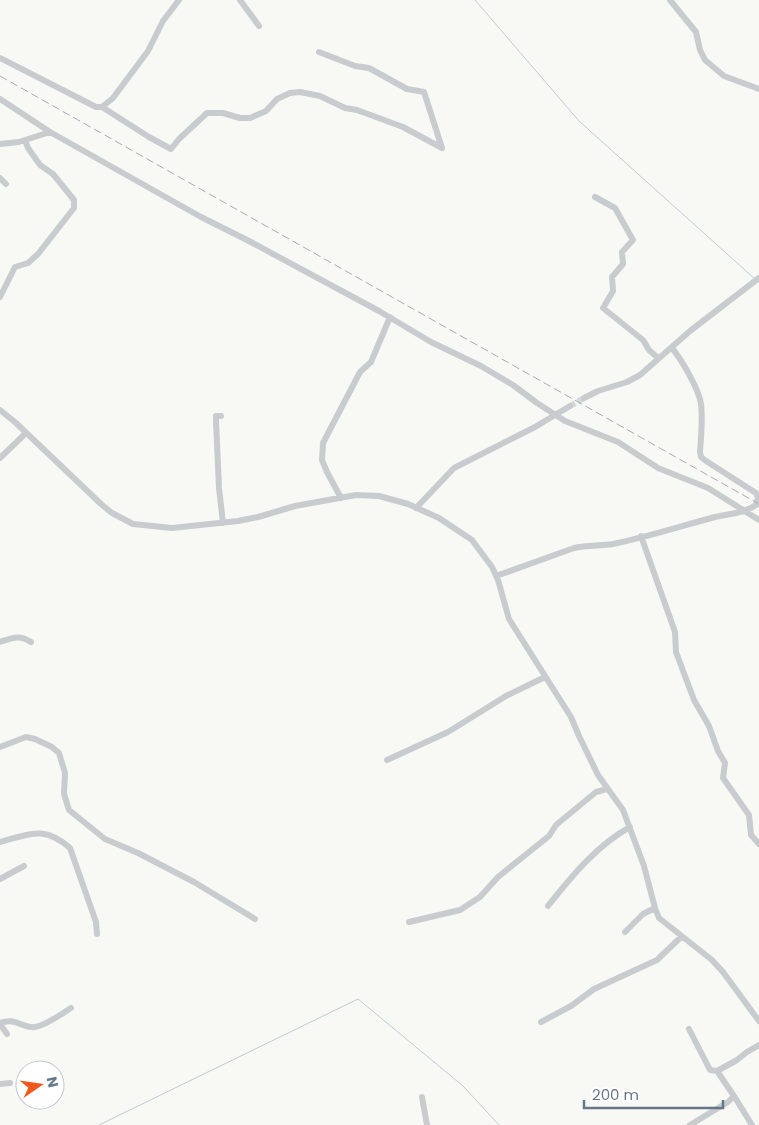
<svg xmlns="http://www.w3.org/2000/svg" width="759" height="1125" viewBox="0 0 759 1125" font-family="Poppins,sans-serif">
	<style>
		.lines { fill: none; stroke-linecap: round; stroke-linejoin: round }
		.stream { stroke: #c1ccd1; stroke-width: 1 }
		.minor-tunnel { stroke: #d3d8da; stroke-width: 6; stroke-dasharray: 6 3; stroke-linecap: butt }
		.minor { stroke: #c8cccf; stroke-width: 6 }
		.rail { stroke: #a8aeb4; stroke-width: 1; stroke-dasharray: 8 4; stroke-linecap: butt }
	</style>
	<rect width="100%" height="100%" fill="#f8f8f5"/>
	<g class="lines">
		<path class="stream" d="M475 0 579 121 755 279
			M99 1125 358 999 463 1086 499 1125"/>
		<path class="minor-tunnel" d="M570 406 584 398"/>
		<path class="minor" d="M240 0 259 26
			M670 0 696 32 700 50 705 60 724 76 759 89
			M0 58 96 107H102L113 98 148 51 163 21 179 0
			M0 99 50 132 201 217 249 241 379 311 431 342 481 366 513 385 537 403 565 421 618 442 658 468 708 488 759 520
			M102 107 149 137 171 149 179 139 207 113H223L240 118H250L266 111 277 99 290 93 300 92 320 96 345 108 357 110 403 127 442 148 424 92 407 89 369 68 355 66 319 52
			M0 144 19 142 50 132
			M0 178 6 184
			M595 197 615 208 633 240 622 252 623 264 612 277 613 291 603 308 643 340 649 350 658 358
			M0 297 15 267 28 263 38 254 74 208V200L53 174 40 165 28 148 25 140
			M584 398 598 391 627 382 640 375 690 331 759 278
			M0 410 16 423 101 504 112 513 133 524 172 528 238 521 258 517 295 506 356 495 379 496 408 504 439 518 472 540 492 567 498 580 509 619 571 717 579 736 598 775 623 810 644 866 655 908 659 918 712 960 723 972 759 1021
			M221 416H216V421L219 488 223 523
			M0 458 26 433
			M341 498 327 472 322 460 323 443 360 372 371 362 390 317
			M416 508 454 468 535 427 570 406
			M641 536 675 632 676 652 694 700 709 726 718 751 725 763 723 778 749 815 751 835 759 844
			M496 576 574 548C587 545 600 546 613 544 648 537 681 526 715 517 728 514 745 513 756 505L758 498 756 493 706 461 701 457 700 452C701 436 703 419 701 404 699 389 681 359 672 348
			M0 642C12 638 19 634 31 642
			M0 747 26 737 35 739 52 747 59 753 65 773 64 794 69 810 105 839 138 853 194 882 255 919
			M387 760 448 732 506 696 545 677
			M0 842C30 834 44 825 70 848L96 922 97 934
			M0 879 24 866
			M548 906C571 877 597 845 630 827
			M409 922 460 910 480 897 498 877 549 836 556 825 596 792 607 789
			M625 932 643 914 655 908
			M541 1022 571 1006 594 989 657 960 681 937
			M0 1023C17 1017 23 1029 35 1027 47 1025 61 1014 71 1008
			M0 1024 7 1034
			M689 1029 710 1070 717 1071
			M0 1084 10 1083
			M734 1096 752 1125
			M422 1097 427 1125
			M690 1125 728 1102 734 1096 717 1071 737 1060 747 1052 759 1045"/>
		<path class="rail" d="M0 76 759 504"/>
	</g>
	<g transform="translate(40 1085) rotate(77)"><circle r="24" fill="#ffffff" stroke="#c1c9d0"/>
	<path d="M0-4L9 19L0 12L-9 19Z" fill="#f1591c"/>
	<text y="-8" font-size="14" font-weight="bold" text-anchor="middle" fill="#657789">N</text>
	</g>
	<path d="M584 1100v8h139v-8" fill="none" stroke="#657789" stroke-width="2.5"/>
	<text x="592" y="1100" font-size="15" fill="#657789" stroke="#ffffff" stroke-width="4" paint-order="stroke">200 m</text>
</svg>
